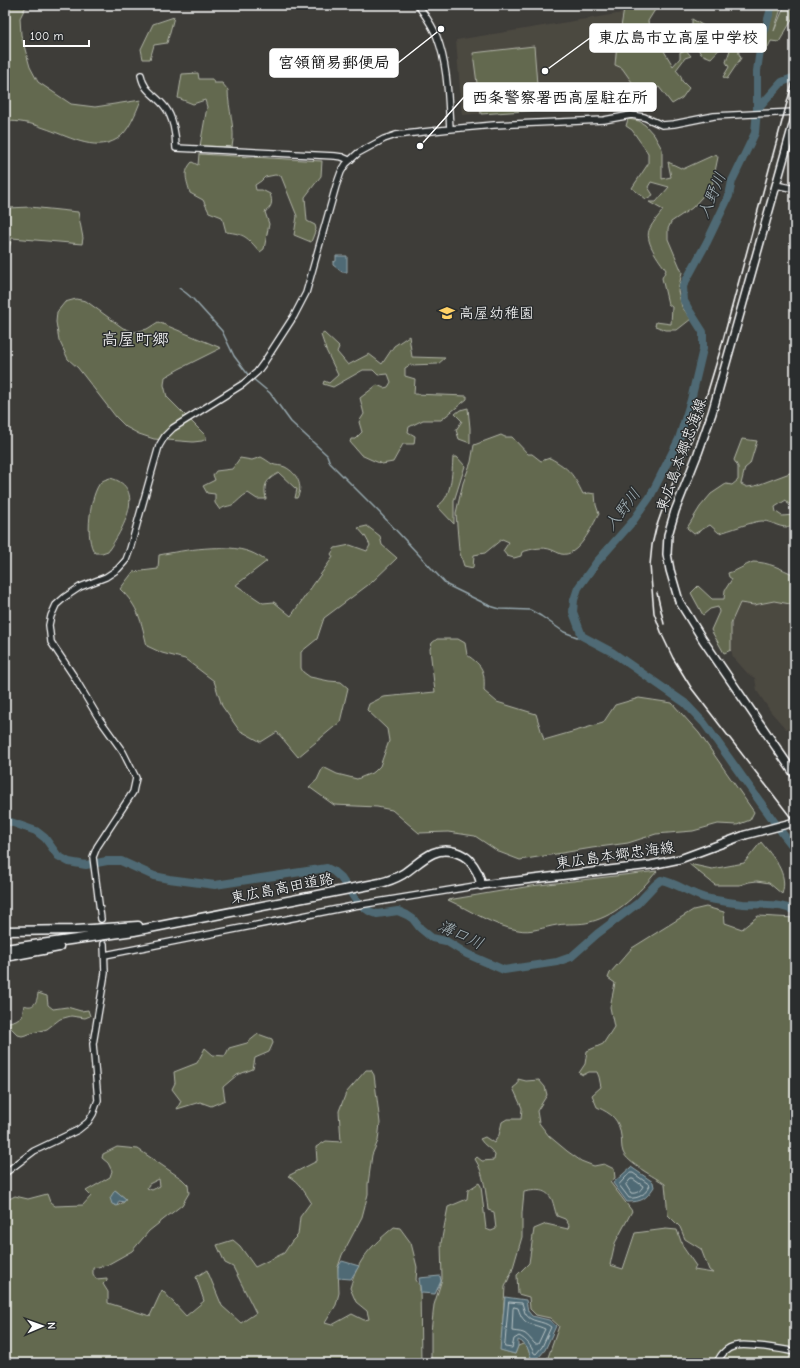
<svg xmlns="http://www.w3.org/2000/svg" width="800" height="1368" viewBox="0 0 800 1368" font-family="'Comic Neue','Klee One',sans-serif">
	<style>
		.built { fill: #4c4841 }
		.green { fill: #63694f; stroke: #b1b4a7; fill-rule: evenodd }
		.water { fill: #4f6b74; stroke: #95a6ac }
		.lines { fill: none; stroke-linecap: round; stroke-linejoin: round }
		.shore { stroke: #b9c4c7; stroke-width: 1 }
		.stream { stroke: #95a6ac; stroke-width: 1.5 }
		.river { stroke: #4f6b74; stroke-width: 8 }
		.minor-casing { stroke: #fff; stroke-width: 8 }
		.major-casing { stroke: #fff; stroke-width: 10 }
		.highway-casing { stroke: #fff; stroke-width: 11 }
		.minor { stroke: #2a2d2e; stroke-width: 5.5 }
		.major { stroke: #2a2d2e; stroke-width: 7 }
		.highway { stroke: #2a2d2e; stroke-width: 8 }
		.rail { stroke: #fff; stroke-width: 1.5 }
		.major-bridge-casing { stroke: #fff; stroke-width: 10; stroke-linecap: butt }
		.major-bridge { stroke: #2a2d2e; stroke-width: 7 }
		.labels { text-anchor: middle; stroke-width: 3; stroke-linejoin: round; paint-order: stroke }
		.poi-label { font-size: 15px; fill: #fff; stroke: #2a2d2e; text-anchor: start }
		.street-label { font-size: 15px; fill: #fff; stroke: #2a2d2e }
		.water-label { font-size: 16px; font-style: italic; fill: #a7b5ba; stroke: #2a2d2e }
		.quarter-label { font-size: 17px; fill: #fff; stroke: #2a2d2e }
		.leader { fill: none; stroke: #fff; stroke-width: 1.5 }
		.callout-dot { fill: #fff; stroke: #2a2d2e; stroke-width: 1.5 }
		.callout { fill: #fff; stroke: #fff; stroke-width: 1.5 }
		.callout-label { font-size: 16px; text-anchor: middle; font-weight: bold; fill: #111 }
	</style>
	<rect width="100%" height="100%" fill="#3e3d39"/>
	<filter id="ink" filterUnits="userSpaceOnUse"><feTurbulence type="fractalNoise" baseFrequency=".025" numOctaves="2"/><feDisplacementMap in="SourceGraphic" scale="8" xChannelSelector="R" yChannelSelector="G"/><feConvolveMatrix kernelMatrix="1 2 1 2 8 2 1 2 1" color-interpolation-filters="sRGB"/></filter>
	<g filter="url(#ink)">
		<path class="built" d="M623 13 635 102 462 115 456 40Z
			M774 601 795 606V734L788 728 786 729 771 712 757 691 755 678 749 675 733 657 731 650V623L740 603 754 605Z"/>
		<path class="green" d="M5 5H33L25 8 20 18 21 35 30 67 38 82 71 104 95 107 141 100C136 112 129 132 117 139 94 153 66 135 44 128 31 123 19 121 5 121Z
			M628 5H658L648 21 651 40 657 42 665 41 676 46 672 49 664 51 673 66 680 58V52L686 50 691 56 685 58 676 70 681 76 682 81 689 88 682 98 672 104 659 87 654 90H650L643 102 624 101C617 106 612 107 605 101L606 97 626 94 634 85 622 68 615 65 617 44 607 31 608 26 621 27 624 9Z
			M775 5H782L774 31 785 5H795V15L779 42 771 41 765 53H761Z
			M174 17 167 43 154 45 150 59H143L141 49 153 24Z
			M692 19 709 29 712 33 722 39 725 33 737 35 739 54 741 58 727 79 723 77 729 67 726 62 730 50C722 44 717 52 711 58L701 54 692 39H688V35L692 34Z
			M534 46 539 110 481 114 473 53Z
			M198 73 199 79H212L214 83H222L228 90C228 109 236 129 232 147L200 146 207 107 205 100 193 104 178 98 182 74Z
			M628 119 639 121 645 125 654 135 662 149V179L671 177 668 162 683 169 716 154 718 157 712 186 692 208 671 222 668 229V239L682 272 678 291 682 307 691 319 677 330H666L655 326 656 322 671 324 672 307 668 304 662 278 666 270C659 260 643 240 650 228 653 222 659 216 663 210L649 202H656L669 187 651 182 648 187 653 195 646 199 632 188 648 164V153L632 130 626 126Z
			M199 154 322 161 321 176 305 197 307 221 315 225 316 229 311 242 294 235 297 216 281 176 275 175 265 177 261 181 255 185 256 190H262L270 194C273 202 272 207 265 212L269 224 264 249 260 252C247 237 245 234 226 232L222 217 209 212 203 200 190 193C187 180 182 173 192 162L198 165Z
			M5 206 9 208 30 207 78 212 83 238 82 244 12 238 5 261Z
			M76 299 86 301 123 328 135 332 147 329 158 322 221 348 179 369 165 377 164 385 167 397 206 436V439L202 441 193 442 154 439 139 434 126 427 116 417 78 368 68 359 59 340 56 322 57 312 65 302Z
			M324 333 339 347 337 352 348 365 369 354 382 364 394 346 409 336 412 357 445 358 438 364 410 365 405 368V376L415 379 414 394 467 396V399L441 420H423L409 427 408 432 415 436 414 444H403L393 462 382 464 372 460 361 455 350 442 351 439H355L362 432 359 422 364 414 360 398 377 385 384 388 388 387 391 382 388 374 378 375 373 370H363L333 387 323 384 324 381 329 383 338 375 326 350 321 335Z
			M468 408 470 428V443L459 439 456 430 462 421 455 414 460 410Z
			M501 435 505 437H512L528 454H532L541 461 550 458C570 469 573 474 583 494L589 493 595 494 596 505 599 514C592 526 578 558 561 554 558 553 555 551 552 550 542 546 532 549 522 552L521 556 514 558 507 556 503 551 509 542 502 539 485 553 474 555 473 568 464 566 459 550 456 513 463 483 471 462 474 445Z
			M742 439 757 441 750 464 745 468 741 484 747 487 755 486 795 471V504H788L786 500 775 507 776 512 782 516 795 515V526C778 530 775 521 762 521 753 521 729 531 719 533L710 525 694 534 687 528 700 507 711 494 726 484 732 485 738 480V467L734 460Z
			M261 457C265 459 269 462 272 464 276 466 281 465 285 467 297 473 304 486 297 498H295L297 489H296L279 473C266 480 263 484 266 499H257L248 493C241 496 237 503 232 505 227 507 224 506 220 510L215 503V494L207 493 203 486 215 480 213 475 216 471 232 469 240 458 252 460Z
			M453 457H457L465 466 454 501V524L437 506C452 499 452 472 453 457Z
			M110 478C148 487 122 531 108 551L102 553H95C84 540 90 494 101 482 103 480 107 479 110 478Z
			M367 526 380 536 382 545 397 558 372 582 324 618 317 639 301 652V668L303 672 310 677 329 681 341 682 348 688 340 722 298 757 277 732 261 742 239 730 222 706 214 681 185 659 162 653 147 646C141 621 139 607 120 589L133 572 158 569 159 555C184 550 226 543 250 552 256 554 261 558 267 561L236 585 263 603 274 602 291 616 333 557 331 554 335 548 350 545 367 551 370 545 365 536 358 528Z
			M753 562C769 562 781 569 795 575V605L774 601 754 605 740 603 731 623V650L724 653 711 630 719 612 718 607 710 609 703 615 691 593 698 586 712 599H724L725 590 732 579 729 577 728 573C738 571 744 565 753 562Z
			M437 639H458L465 643 467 655C483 666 485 671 484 691L497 702 536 714 544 740 603 723 615 705 639 698 672 703 699 733 754 812 750 820 737 825 718 824 693 831 656 834 628 843 592 848 520 860 499 852 475 836 448 832 419 833 392 810 377 807 334 805 309 787 317 780 323 767 337 774 357 779 374 772 380 766 389 741 387 729 367 710 369 704 383 697 435 692 430 649 432 643Z
			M761 842C773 857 789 873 782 894L769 883 757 881 749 882 740 885H715L689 864 712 869 744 863Z
			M657 871C639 893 618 915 590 922 580 925 568 923 557 925 544 927 531 933 518 930 493 926 470 910 448 900L531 886Z
			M706 907 724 912 725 923 742 929 758 916 795 918V1363H546L559 1326 550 1318 536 1315 530 1309 529 1297 518 1294 517 1275 529 1263 534 1229 546 1224 568 1229 569 1225 565 1219 557 1216C555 1212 553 1200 551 1198 545 1188 534 1190 524 1192L522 1213V1237L512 1271 505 1287 501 1350 515 1354 518 1346 523 1344 528 1349 533 1363H431V1332L434 1305 442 1279 441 1243 448 1207 467 1199 468 1190 479 1183 481 1186 486 1229 491 1231 496 1229 494 1212 488 1210C486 1193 484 1173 475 1159L477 1157 482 1161 494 1160 495 1155C491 1148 484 1146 480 1139L485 1137 494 1143 499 1135 502 1122 507 1119H521L522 1108 513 1088 518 1084V1079L526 1081 539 1080 545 1087 547 1095 537 1111 539 1123 549 1136 567 1151 581 1161 594 1166 604 1164 614 1169 615 1178 610 1182 632 1211 615 1243 610 1265 623 1269 635 1233 666 1229 677 1230 683 1247 696 1266 694 1270 713 1273 709 1270 701 1249 685 1239 680 1227 668 1215 665 1184C655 1177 627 1163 623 1152 621 1147 622 1141 621 1136 619 1119 612 1114 597 1107L592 1095 601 1087 599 1077 597 1072H589L583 1075 579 1073 585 1064 587 1051 603 1044 614 1027 610 1007 615 983 608 978 610 973 632 948 693 910Z
			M38 993 47 996 48 1005 53 1009 67 1007 81 1011 88 1010 90 1016 85 1018 71 1016 60 1019 47 1029 22 1036 18 1035 6 1023 16 1020 22 1016 24 1005C34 1009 37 1002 38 993Z
			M258 1034 272 1039 273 1043 269 1052 255 1058 253 1069 237 1075 223 1087 225 1100 211 1106 200 1102 177 1109 181 1101 172 1089 175 1083 174 1072 197 1063 205 1048 213 1055 225 1056 229 1048 247 1043Z
			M366 1070H371L374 1075 380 1123 378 1141 372 1155 368 1184V1194L362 1217 342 1255 338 1267 339 1293 336 1305 325 1323 332 1325 352 1314 364 1320 369 1319 367 1311 356 1302 350 1288C358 1259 371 1246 394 1227L400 1228 411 1243 417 1267 416 1280 420 1286 421 1363H5V1201L15 1196 28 1199 47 1194 50 1202 55 1206 83 1205 91 1196 86 1191 110 1177 112 1171 108 1163 102 1158 103 1154 117 1147 138 1149 182 1179 188 1185 189 1193 182 1205 149 1231 132 1251 107 1265 93 1268V1274L96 1279 107 1278V1280L103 1284 108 1292V1303L150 1316 162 1290 186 1316 204 1301 196 1277 207 1270 222 1306 241 1323 256 1313 233 1267 225 1263 217 1245 233 1240 240 1246 255 1267 284 1253 292 1241 298 1235 300 1217 311 1202C304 1191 299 1182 288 1176L317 1161 316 1147 326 1141 341 1142 339 1111 346 1093ZM159 1179 160 1186 152 1190 147 1188 149 1184ZM115 1190 126 1199 124 1202 117 1206Z"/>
		<path class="water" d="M336 256H347V272H342L333 265V262L336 261Z
			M631 1167 653 1182 654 1187C646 1199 642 1202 627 1202L613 1183Z
			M115 1190 126 1199 124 1202 119 1201 117 1206 112 1204 110 1198Z
			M342 1261 359 1266 351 1279 338 1278V1267Z
			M440 1276 441 1281 435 1294 421 1293 419 1278Z
			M505 1297 526 1300 528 1311 532 1316 549 1320 556 1326 545 1350 539 1357 537 1362 531 1358 528 1349 522 1342 518 1340V1346L515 1354 500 1350Z"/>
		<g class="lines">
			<path class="shore" d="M630 1173H633L650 1185C646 1194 639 1199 629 1198L619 1185Z
				M631 1179H633L643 1186C641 1191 636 1194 631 1193L626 1185Z
				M509 1302 522 1303C523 1306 524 1310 525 1313 530 1323 543 1320 551 1327L542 1347 536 1354 534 1353C531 1346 527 1340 519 1336L514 1339 512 1348 505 1347Z
				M514 1307 518 1308C524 1327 530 1322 545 1329L538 1344H535C524 1332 527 1333 512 1331L513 1309Z"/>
			<path class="stream" d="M179 288 186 293 193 299 222 331 234 356 249 376
				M252 378 270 393 291 422 327 455 330 463 379 512 447 585 490 606 500 609 530 610 541 616 564 632 577 637 582 636"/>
			<path class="river" d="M772 5 761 43 757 71V110L755 133 732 181 729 196 707 242 683 286 684 301 689 310 703 332V349L691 400 679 439 650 497 633 521 596 563 578 588 574 600 573 612 582 636 612 652 685 703 704 723 783 834 795 849
				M757 110 782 82 795 77
				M5 820 36 831 45 838 58 856 69 862 86 865 107 861H121L154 876 169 879 215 885 327 868 333 871 341 878 357 902 369 911 377 914 398 911 407 915 413 919 420 928 432 938 446 941 467 954 504 970 557 962 571 957 597 934 638 903 655 885 661 880C678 883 692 896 710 899 721 901 732 903 743 904 760 905 780 903 795 911"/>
			<defs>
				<path id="minor" d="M418 5C425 15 433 26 437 37 448 66 448 98 450 129
					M141 75C144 92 155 94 165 107 173 117 176 135 176 148L335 156 342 157 349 160
					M776 185 795 189
					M101 919 93 857 97 847 133 792 136 778 123 752 98 717 73 675 51 642 49 625 51 616 56 605 65 597 80 587 106 577 118 569 126 560 130 549 159 446 165 436 173 428 243 384 257 372 263 364 294 316 306 293 336 186 341 172 346 164 358 153 384 139 396 135 450 129 494 125 604 120 631 115 644 117 662 125 674 124 714 116 795 112
					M105 955 353 906 481 885
					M5 1173 34 1151 78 1130 88 1122 93 1114 98 1100 93 1044 105 973 104 944
					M717 1363C720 1356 726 1348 735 1346 746 1343 782 1349 795 1352"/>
				<path id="major" d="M795 118 712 413 698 453 675 511 668 535 667 554 670 570 679 601 703 640 795 775
					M481 885 651 865 680 859 745 835"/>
				<path id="highway" d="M5 931 76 930 138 926
					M5 949 134 931 380 883C389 881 396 878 403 874 420 863 433 845 455 852 461 854 465 856 469 860 475 867 480 875 481 885
					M5 957 59 947"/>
			</defs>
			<use href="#minor" class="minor-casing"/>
			<use href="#major" class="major-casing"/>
			<use href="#highway" class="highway-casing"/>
			<use href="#minor" class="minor"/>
			<use href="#major" class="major"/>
			<use href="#highway" class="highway"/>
			<path class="rail" d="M795 73 720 351 698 424 666 499 656 528 652 545 650 565 654 613 663 637 673 658 692 689 795 823
				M657 593 664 624"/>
			<defs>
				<path id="major-bridge" d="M745 835 795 822"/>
			</defs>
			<use href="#major-bridge" class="major-bridge-casing"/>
			<use href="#major-bridge" class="major-bridge"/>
		</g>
	</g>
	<defs>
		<symbol id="school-bare" viewBox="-9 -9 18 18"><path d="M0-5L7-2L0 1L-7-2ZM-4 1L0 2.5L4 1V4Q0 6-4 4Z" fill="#ffd166" stroke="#2a2d2e" stroke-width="2.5" paint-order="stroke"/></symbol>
	</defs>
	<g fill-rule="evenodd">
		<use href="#school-bare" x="436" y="302" width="22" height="22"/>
	</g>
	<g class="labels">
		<g class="poi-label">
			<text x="459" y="318">高屋幼稚園</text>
		</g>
		<g class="street-label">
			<text transform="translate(681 455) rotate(-70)" y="5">東広島本郷忠海線</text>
			<text transform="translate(615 855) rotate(-8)" y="5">東広島本郷忠海線</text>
			<text transform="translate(282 888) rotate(-11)" y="5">東広島高田道路</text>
		</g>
		<g class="water-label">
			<text transform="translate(711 195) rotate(-67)" y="6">入野川</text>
			<text transform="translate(622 509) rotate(-53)" y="6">入野川</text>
			<text transform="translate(461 934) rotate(25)" y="6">溝口川</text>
		</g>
		<g class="quarter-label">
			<text x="135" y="345">高屋町郷</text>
		</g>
	</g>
	<path class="leader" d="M545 71L590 38M441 29L398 63M420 146L464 97"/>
	<g class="callout-dot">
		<circle cx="545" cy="71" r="4"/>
		<circle cx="441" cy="29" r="4"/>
		<circle cx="420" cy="146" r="4"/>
	</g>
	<g class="callout">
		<rect x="590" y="24" width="176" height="28" rx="4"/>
		<rect x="270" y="49" width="128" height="28" rx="4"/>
		<rect x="464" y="83" width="192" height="28" rx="4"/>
	</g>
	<g class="callout-label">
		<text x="678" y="43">東広島市立高屋中学校</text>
		<text x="334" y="68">宮領簡易郵便局</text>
		<text x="560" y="103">西条警察署西高屋駐在所</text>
	</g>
	<rect width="800" height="1368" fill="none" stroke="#2a2d2e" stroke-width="20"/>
	<rect x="10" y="10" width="780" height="1348" fill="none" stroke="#fff" stroke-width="1.5" filter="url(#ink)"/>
	<g transform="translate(42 1326) rotate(88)" stroke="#2a2d2e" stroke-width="3" paint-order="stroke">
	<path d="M0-3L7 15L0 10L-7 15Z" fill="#ffffff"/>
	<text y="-6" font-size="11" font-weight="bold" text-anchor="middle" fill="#ffffff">N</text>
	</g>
	<path d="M24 40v6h65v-6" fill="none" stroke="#ffffff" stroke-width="2"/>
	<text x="30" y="40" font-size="12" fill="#ffffff" stroke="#2a2d2e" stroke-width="3" paint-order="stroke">100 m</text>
</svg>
